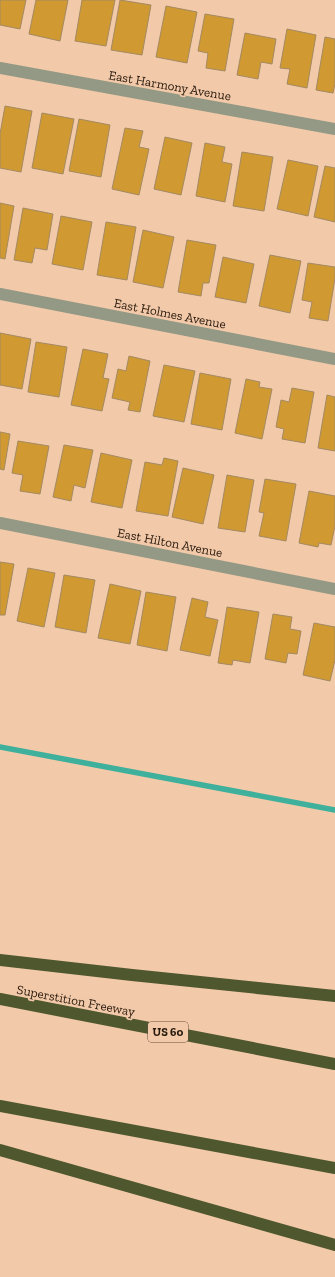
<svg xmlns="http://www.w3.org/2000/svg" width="335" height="1277" viewBox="0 0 335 1277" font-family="'Zilla Slab',serif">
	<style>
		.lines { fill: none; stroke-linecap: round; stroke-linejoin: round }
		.stream { stroke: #3eb09c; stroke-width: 5.5 }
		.building { fill: #d09931; stroke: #a38a62 }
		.minor { stroke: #939985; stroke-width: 12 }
		.motorway { stroke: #4e572d; stroke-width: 12 }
		.labels { text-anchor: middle; stroke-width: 3.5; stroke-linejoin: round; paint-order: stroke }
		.shield { fill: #f2c9a9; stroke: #654e3c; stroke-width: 1 }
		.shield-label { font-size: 12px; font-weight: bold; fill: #28190d }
		.street-label { font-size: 13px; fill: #28190d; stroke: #f2c9a9 }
	</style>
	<rect width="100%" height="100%" fill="#f2c9a9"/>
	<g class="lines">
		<path class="stream" d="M0 747 335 810"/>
	</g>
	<path class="building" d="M0 0H26L20 29 0 25Z
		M36 0H68L60 41 29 34Z
		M82 0H115L106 46 75 41Z
		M120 0 151 5 142 55 111 50Z
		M166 6 197 12 187 63 156 57Z
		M205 14 234 19 225 71 206 68 208 53 198 51Z
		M287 29 316 35 307 88 287 84 290 69 280 68Z
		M245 33 276 39 272 64 261 62 258 79 237 75Z
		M325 37 335 39V84L333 93 316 90Z
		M5 106 32 111 21 172 0 168V134Z
		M42 113 74 119 63 174 32 168Z
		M79 119 110 125 101 177 69 171Z
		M125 128 143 131 139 147 149 149 139 195 112 189Z
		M165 137 192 143 181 195 154 189Z
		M205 143 225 147 222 162 232 164 225 202 196 196Z
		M242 152 273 157 264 211 233 206Z
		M288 160 318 166 308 216 277 209Z
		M325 166 335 168V222L314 217Z
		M0 203 14 206 5 259 0 258Z
		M23 208 53 214 47 250 35 248 32 263 14 260Z
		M61 216 92 222 83 270 52 264Z
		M106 222 136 227 127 280 97 275Z
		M143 230 174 237 163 288 133 282Z
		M187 240 216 245 209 283H203L201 296 178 292Z
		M270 255 301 261 290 313 259 306Z
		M223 257 254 264 246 303 215 297Z
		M308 263 335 267V278L328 321 309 318 312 302 302 300Z
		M0 333 31 339 22 389 0 385Z
		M36 342 67 347 59 397 28 392Z
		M83 349 108 354 103 378 109 379 102 411 71 405Z
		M129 356 150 361 140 412 128 410 130 402 112 398 118 369 126 371Z
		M164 365 195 371 184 422 153 416Z
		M200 373 231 379 222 430 191 424Z
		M246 379 260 382 259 387 272 389 262 439 235 433Z
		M292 388 314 392 305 443 282 439 284 429 276 427 281 400 289 402Z
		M327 395 335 397V451L318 448Z
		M0 432 10 434 4 470 0 469Z
		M18 441 49 446 40 494 20 491 23 475 12 473Z
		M64 445 93 450 85 488 74 485 71 501 53 497Z
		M101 453 132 460 122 508 91 502Z
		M164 458 178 461 168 516 136 511 145 462 162 465Z
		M183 468 214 475 203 524 172 517Z
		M227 475 254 480 245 532 218 528Z
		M265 479 296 484 286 541 259 536 264 513 259 512Z
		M309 491 335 496V526L331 545 319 543 318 547 299 543Z
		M0 562 14 564 5 615H0Z
		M28 568 55 573 44 627 17 621Z
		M64 575 95 580 86 633 55 627Z
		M110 584 141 591 130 644 98 638Z
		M146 592 176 597 167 651 137 645Z
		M192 598 208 602 205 617 218 620 210 656 180 650Z
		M227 607 259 612 250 663 233 660 232 665 218 663Z
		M273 614 292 617 290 629 301 631 297 654 288 653 286 663 265 659Z
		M314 623 335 627V660L330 681 303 675Z"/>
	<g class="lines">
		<path class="minor" d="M0 68 335 129
			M0 294 335 359
			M0 523 335 589"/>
		<path class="motorway" d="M0 960 132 975 335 996
			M0 999 335 1064
			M0 1106 335 1168
			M0 1150 335 1245"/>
	</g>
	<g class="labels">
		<rect class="shield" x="148" y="1022" width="40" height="20" rx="3"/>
		<g class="shield-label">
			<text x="168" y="1036">US 60</text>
		</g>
		<g class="street-label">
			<text transform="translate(170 85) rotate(10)" y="5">East Harmony Avenue</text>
			<text transform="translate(170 313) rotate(11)" y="5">East Holmes Avenue</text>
			<text transform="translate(170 542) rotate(11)" y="5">East Hilton Avenue</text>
			<text transform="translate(76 1000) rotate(11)" y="5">Superstition Freeway</text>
		</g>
	</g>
</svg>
